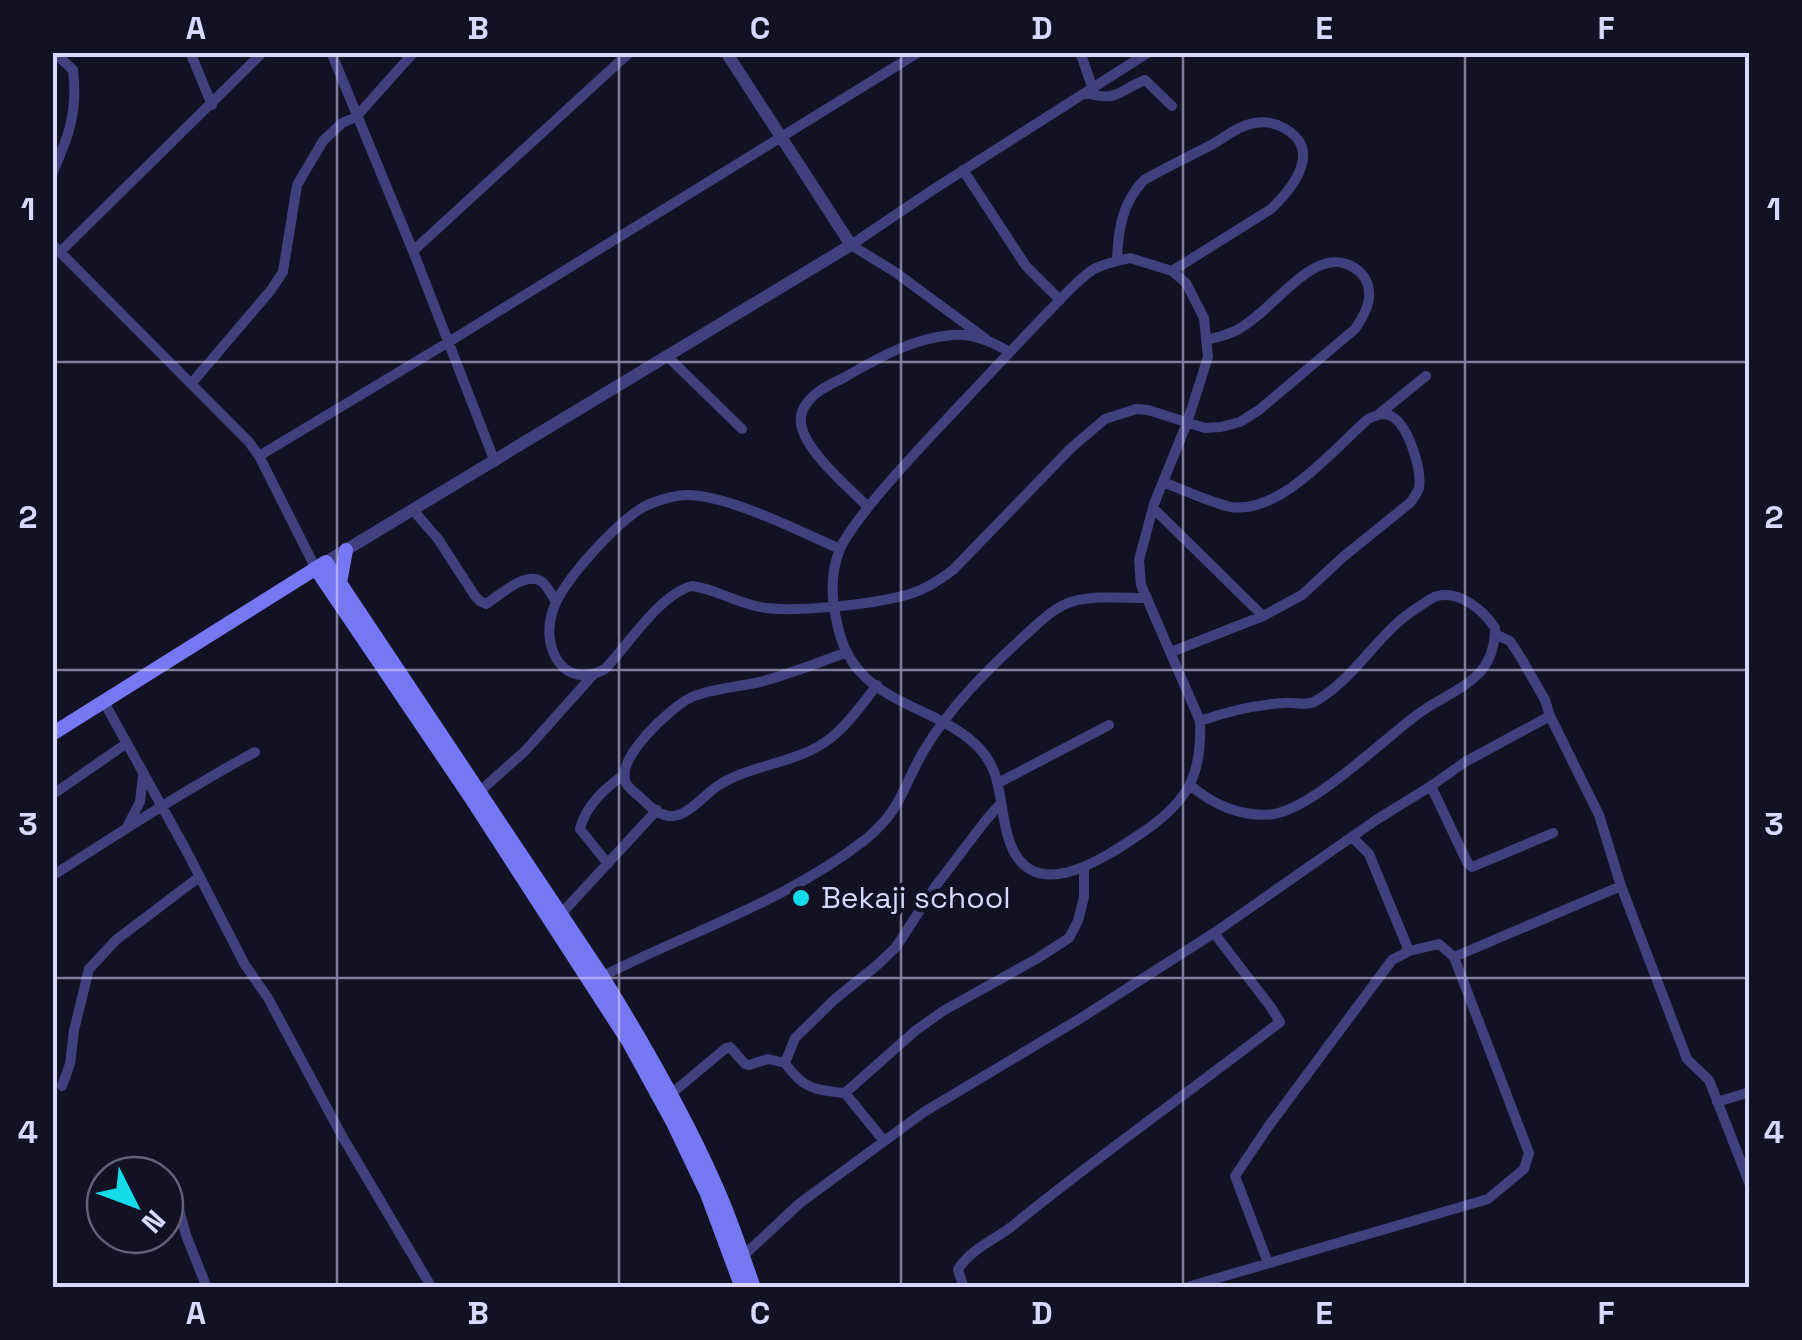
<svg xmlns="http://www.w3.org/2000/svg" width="1802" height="1340" viewBox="0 0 1802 1340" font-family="'Space Grotesk',sans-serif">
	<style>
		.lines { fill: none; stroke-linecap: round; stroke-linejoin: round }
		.minor { stroke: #40407f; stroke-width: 10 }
		.tertiary { stroke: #40407f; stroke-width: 12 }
		.secondary { stroke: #7677f3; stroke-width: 14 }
		.grid { fill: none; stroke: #dad7fc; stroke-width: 2.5; stroke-opacity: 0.55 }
		.poi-dot { fill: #14dbea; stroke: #131124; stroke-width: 4 }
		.labels { text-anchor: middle; stroke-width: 9; stroke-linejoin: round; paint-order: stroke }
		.poi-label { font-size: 30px; fill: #dad7fc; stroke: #131124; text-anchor: start }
		.neatline { fill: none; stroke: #dad7fc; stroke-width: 4 }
		.grid-label { font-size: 32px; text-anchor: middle; font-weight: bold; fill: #dad7fc }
	</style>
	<rect width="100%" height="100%" fill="#131124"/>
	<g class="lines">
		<path class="minor" d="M190 52 212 105
			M331 52 413 251 495 462
			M1080 52 1093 89
			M1085 93C1119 102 1117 91 1145 80L1172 106
			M963 170 1026 266 1060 300
			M52 174C69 136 78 111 73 70L54 52
			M52 244 249 442 259 456 316 569
			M61 251 263 52
			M413 251 630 52
			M1130 258 1172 271 1186 283 1204 318 1208 357 1187 423 1154 504 1139 560 1141 585 1200 721C1202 773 1190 799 1146 830 1105 858 1027 913 1007 833 998 799 1003 769 974 743 942 714 895 706 864 676 850 662 841 643 837 623 831 598 830 573 840 549 847 533 859 519 870 505 898 470 930 437 961 404 990 373 1020 341 1050 310 1063 297 1078 279 1094 269 1106 263 1117 261 1130 258Z
			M1117 261C1118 230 1122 203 1144 180 1167 167 1190 156 1213 144 1227 136 1238 126 1254 123 1264 121 1275 123 1284 128 1323 149 1294 187 1271 209L1172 271
			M986 339 895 272 851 245 931 191 1149 52
			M667 356 742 429
			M191 384 271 290 283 272 297 185 323 141 342 123 356 117 414 52
			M1379 414 1426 376
			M259 456 447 343 919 52
			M1163 482C1181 489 1214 504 1231 507 1281 514 1334 449 1368 419 1375 416 1383 412 1391 416 1408 424 1422 469 1419 488 1418 491 1413 499 1411 502L1343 557 1302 595 1263 616 1171 652
			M868 507C849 488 805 451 801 424 800 416 802 409 807 403 816 390 832 384 845 377 878 358 913 338 952 335 973 333 992 342 1010 352
			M1153 508 1263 616
			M413 510 438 539 475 596 480 601 486 604C499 596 525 571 541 581 547 585 552 596 556 602
			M840 549C801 532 728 495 688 495 673 495 650 502 637 511 612 529 563 580 553 610 540 646 563 692 605 669 628 645 660 594 692 586 717 589 740 605 766 608 801 612 879 604 913 593 928 588 941 579 953 570L1071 448 1105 419 1136 409 1148 410 1205 428 1221 427 1240 422 1259 410 1355 329C1362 319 1370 305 1369 293 1369 271 1344 257 1324 264 1294 274 1267 314 1237 330 1228 335 1217 337 1207 340
			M1495 634 1510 641 1521 658 1545 700 1550 716 1599 815 1621 886 1687 1059 1709 1080 1750 1185
			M847 652C818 663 790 674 760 682 738 687 713 688 692 697 672 706 614 759 626 783 629 789 638 795 643 800 649 806 659 814 668 816 688 818 704 794 719 785 754 763 799 764 832 737 849 723 863 703 877 685
			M104 702 186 850 245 965 268 998 342 1136 432 1288
			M998 783 1109 725
			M1190 785C1213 805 1243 818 1274 814 1313 808 1384 739 1418 714 1438 699 1464 690 1481 671 1491 659 1495 643 1495 628 1484 611 1460 590 1437 596 1431 598 1423 604 1417 608 1378 632 1355 680 1314 702 1304 706 1294 702 1283 703 1256 705 1226 712 1200 721
			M1431 786 1467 862 1472 867 1553 833
			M479 792 525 751 593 675
			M52 795 127 743
			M128 825 140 802 143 776
			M1352 837 1369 854 1409 951
			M608 864 580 829C586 805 605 788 625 774
			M52 876C119 833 185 790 255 752
			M560 915 657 810
			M1454 957 1621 886
			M597 979C686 933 786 902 866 839 901 810 902 789 923 752 949 708 985 672 1022 638 1037 625 1052 608 1071 602 1094 595 1123 598 1147 598
			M785 1063 795 1038 835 999 876 966 896 947 935 887 986 820 1001 803
			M62 1086 70 1064 74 1030 89 969 116 940 199 877
			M845 1093 884 1141
			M671 1094 726 1048 730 1047 745 1064 749 1065 768 1059 785 1063C803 1089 815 1090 845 1093L915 1031 943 1011 1038 958 1069 938 1078 921 1084 897V868
			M1717 1102 1750 1092
			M171 1179 186 1235 207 1288
			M743 1256 800 1203 924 1112 1081 1018 1214 933 1376 820 1431 786 1465 762 1550 716
			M964 1288 958 1270C968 1251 994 1240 1011 1227 1098 1156 1191 1091 1280 1022L1270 1006 1214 933
			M1184 1288 1488 1199 1524 1169 1529 1153 1454 957 1439 944 1409 951 1392 960 1268 1127 1235 1176 1268 1263"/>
		<path class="tertiary" d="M326 562 851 245 726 52"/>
		<path class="secondary" d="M316 569 471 798 628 1041 673 1123 707 1194 742 1288
			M340 583 346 550
			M52 734 326 562 602 976C644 1044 684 1113 716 1186 731 1219 742 1254 754 1288"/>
	</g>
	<path class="grid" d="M337 52V1288M619 52V1288M901 52V1288M1183 52V1288M1465 52V1288M52 362H1750M52 670H1750M52 978H1750"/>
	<circle class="poi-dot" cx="801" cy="898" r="10"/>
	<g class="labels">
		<g class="poi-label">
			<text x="821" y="908">Bekaji school</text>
		</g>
	</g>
	<rect width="1802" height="1340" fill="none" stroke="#131124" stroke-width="110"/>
	<g transform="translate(135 1205) rotate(132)"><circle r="48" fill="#131124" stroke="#63607a" stroke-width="2.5"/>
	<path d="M0-8L18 38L0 25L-18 38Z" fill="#14dbea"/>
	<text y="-15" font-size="28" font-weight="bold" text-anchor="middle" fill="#dad7fc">N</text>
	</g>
	<rect x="55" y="55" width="1692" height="1230" class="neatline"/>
	<g class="grid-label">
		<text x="196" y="39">A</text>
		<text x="478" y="39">B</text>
		<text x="760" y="39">C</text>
		<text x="1042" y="39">D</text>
		<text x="1324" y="39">E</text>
		<text x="1606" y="39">F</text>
		<text x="28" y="220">1</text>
		<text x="1774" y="220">1</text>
		<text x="28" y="528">2</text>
		<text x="1774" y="528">2</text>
		<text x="28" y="835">3</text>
		<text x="1774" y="835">3</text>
		<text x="28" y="1143">4</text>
		<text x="1774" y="1143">4</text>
		<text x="196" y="1324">A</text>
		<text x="478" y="1324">B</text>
		<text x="760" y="1324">C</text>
		<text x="1042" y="1324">D</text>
		<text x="1324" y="1324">E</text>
		<text x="1606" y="1324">F</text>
	</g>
</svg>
